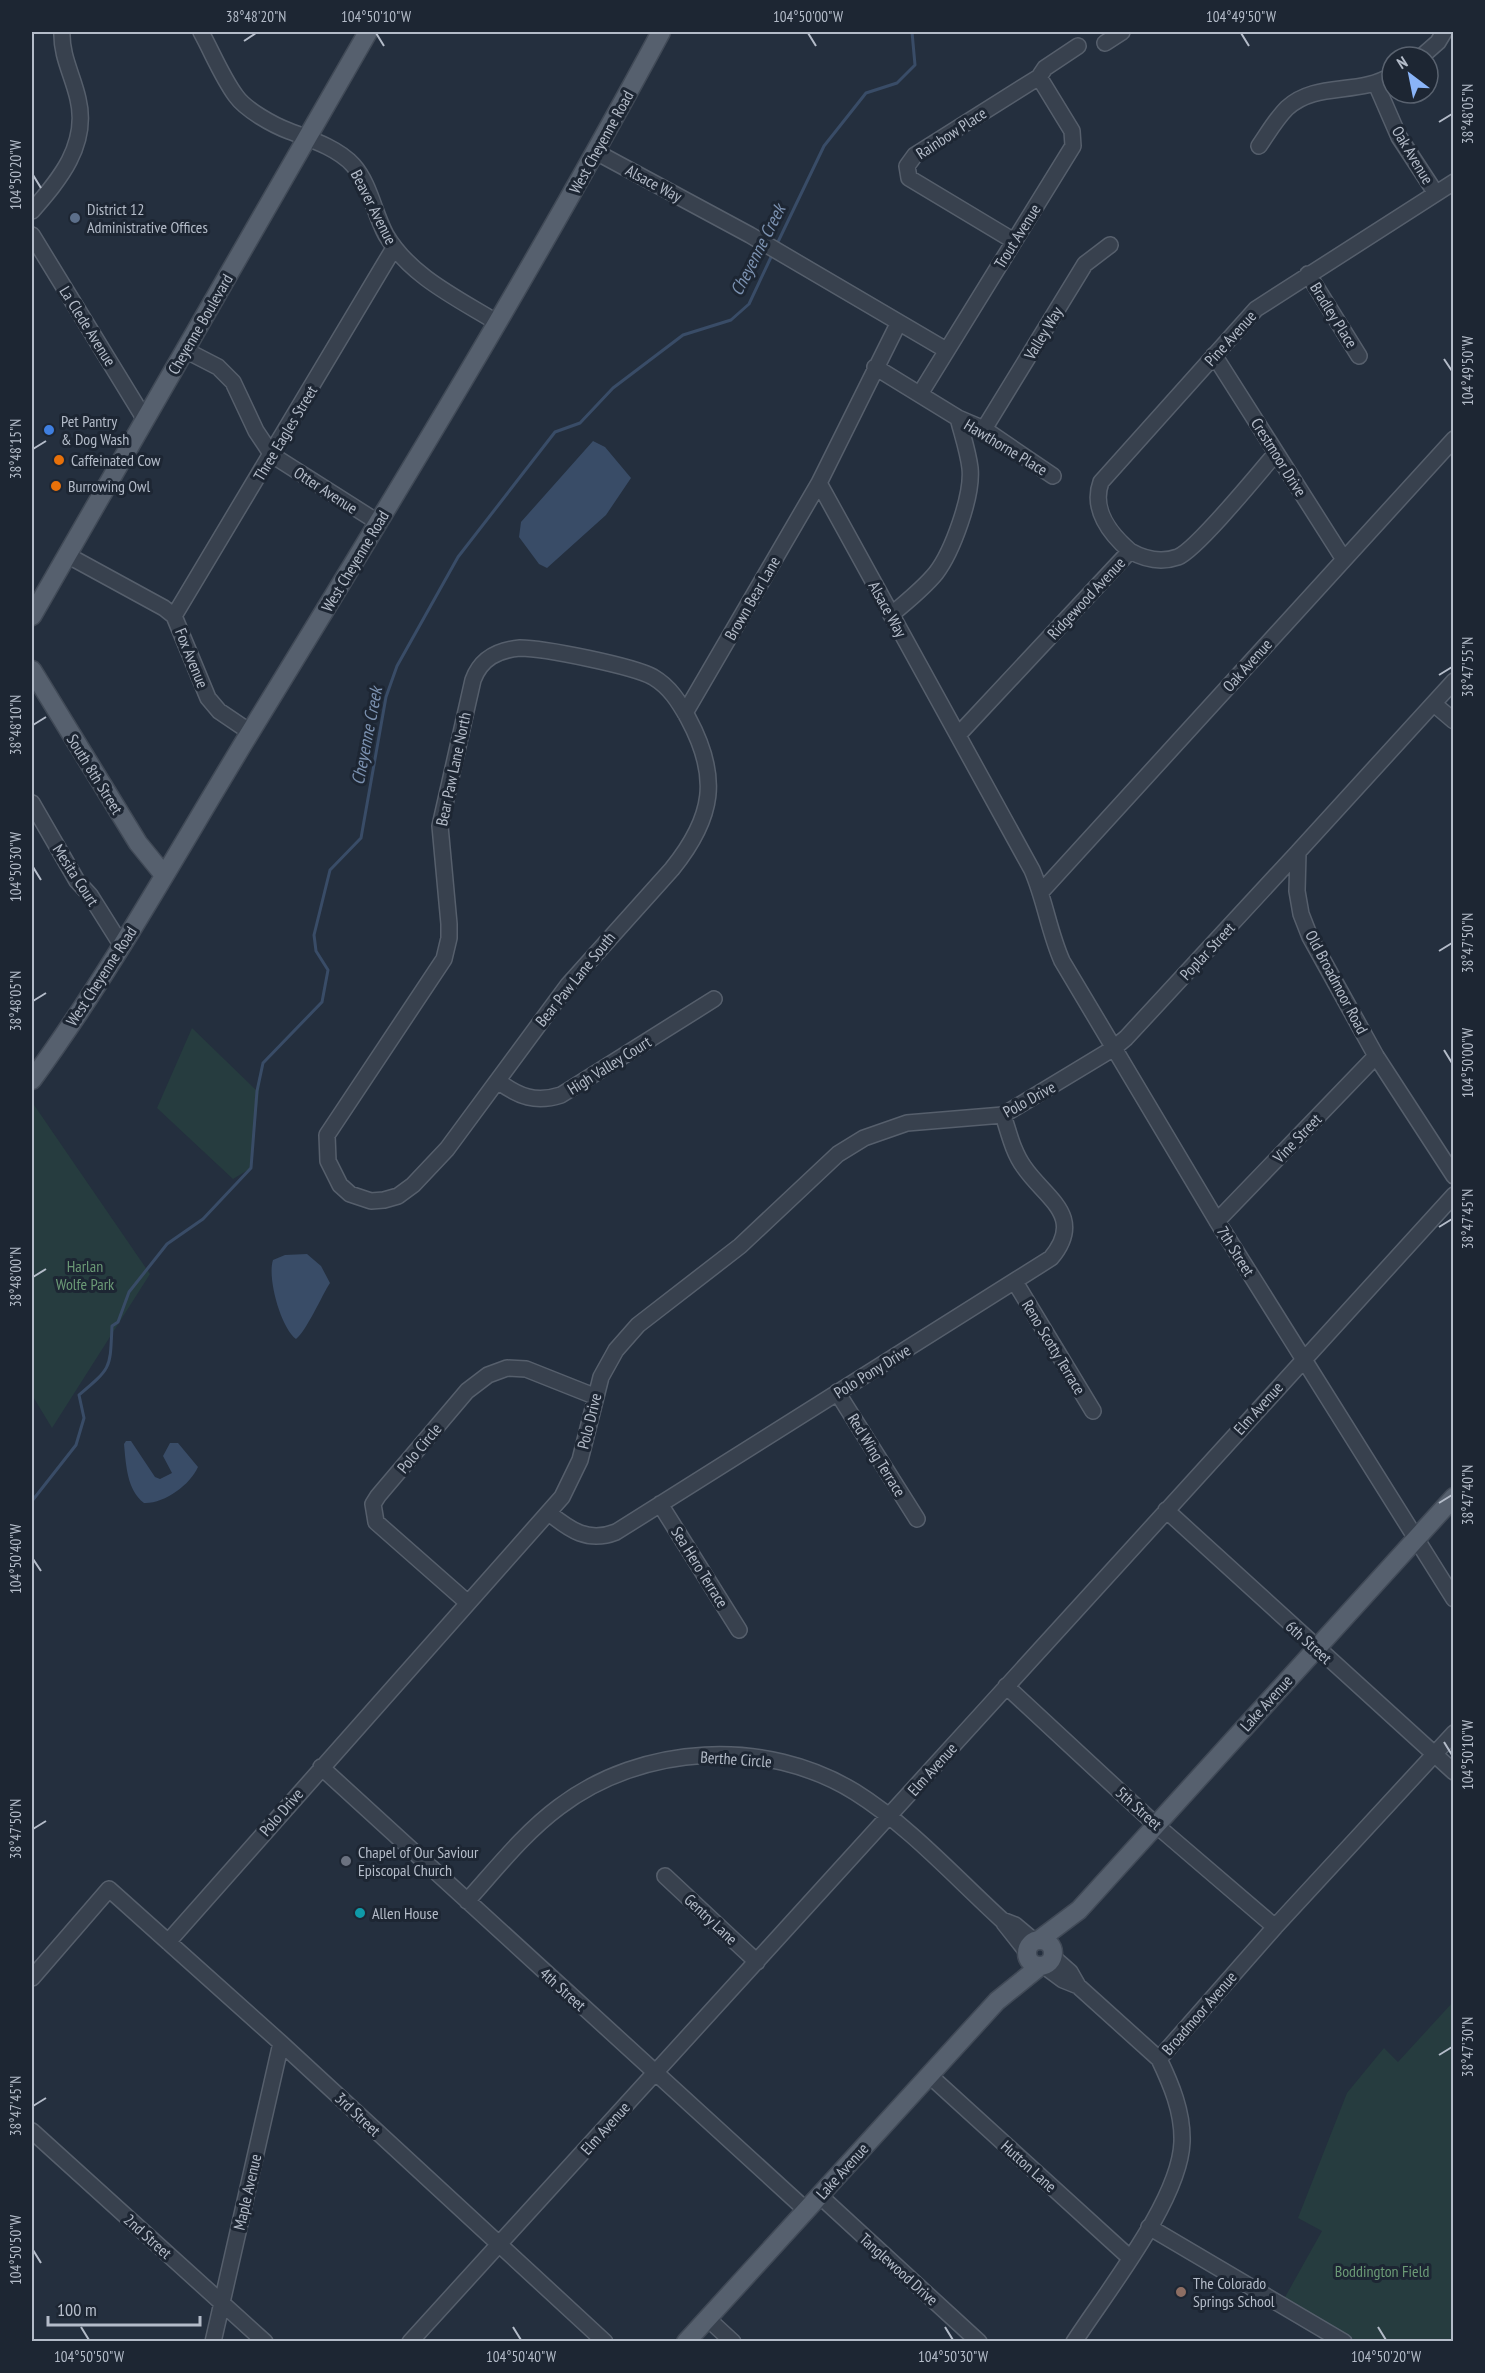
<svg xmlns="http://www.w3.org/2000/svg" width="1485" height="2373" viewBox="0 0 1485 2373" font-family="'PT Sans Narrow',sans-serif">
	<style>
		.green { fill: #263c3f }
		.water { fill: #394c67 }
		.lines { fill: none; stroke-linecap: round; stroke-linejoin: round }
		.stream { stroke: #394c67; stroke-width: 3 }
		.minor-casing { stroke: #565f6c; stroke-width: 18 }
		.major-casing { stroke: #414a57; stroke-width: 21 }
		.minor { stroke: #38414e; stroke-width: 15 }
		.major { stroke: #56606e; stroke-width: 18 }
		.ticks { fill: none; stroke: #b4bcc9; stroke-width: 2 }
		.service-dot { fill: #5c6f8a; stroke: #1d2633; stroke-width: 2 }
		.shop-dot { fill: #3f7fe0; stroke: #1d2633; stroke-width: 2 }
		.food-dot { fill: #e8710a; stroke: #1d2633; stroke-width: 2 }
		.worship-dot { fill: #6b7280; stroke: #1d2633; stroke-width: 2 }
		.culture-dot { fill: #0f9aa8; stroke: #1d2633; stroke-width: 2 }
		.education-dot { fill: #8d6e63; stroke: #1d2633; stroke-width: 2 }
		.labels { text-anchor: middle; stroke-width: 6; stroke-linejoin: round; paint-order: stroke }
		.street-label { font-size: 16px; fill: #b4bcc9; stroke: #1d2633 }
		.poi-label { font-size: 16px; fill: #b4bcc9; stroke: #1d2633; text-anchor: start }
		.park-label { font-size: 16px; fill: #6b9a76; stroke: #1d2633 }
		.water-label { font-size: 18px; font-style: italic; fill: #7c92b1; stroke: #1d2633 }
		.neatline { fill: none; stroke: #b4bcc9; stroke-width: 2 }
		.ticks-label { font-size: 15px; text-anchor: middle; fill: #b4bcc9 }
	</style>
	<rect width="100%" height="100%" fill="#242f3e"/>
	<path class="green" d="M192 1028 256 1090 262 1063 251 1168 233 1179 157 1108Z
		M32 1102 150 1274 52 1428 32 1395Z
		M1453 2002V2341H1357L1284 2299 1322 2231 1298 2218 1347 2093 1384 2048 1398 2062Z"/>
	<path class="water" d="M593 441 605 447 631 478 606 515 547 568 539 564 519 537 521 522Z
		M307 1254 321 1266 330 1283C322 1295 306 1332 296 1339 281 1328 267 1278 273 1260L285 1255Z
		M126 1441H131L155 1477 160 1479 172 1473 163 1456 170 1443H178L198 1467C190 1485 164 1504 144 1503 127 1490 126 1465 124 1444Z"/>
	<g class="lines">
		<path class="stream" d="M776 246 824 146 866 93 897 83 915 65 912 32
			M32 1501 76 1445 84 1418 79 1395C112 1367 110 1369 112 1326L118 1322 129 1292 167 1244 203 1219 251 1168 257 1091 263 1063 322 1002 328 970 316 951 314 935 330 870 361 838 386 697 397 666 458 557 555 432 580 423 613 388 683 335 731 320 749 304 772 255"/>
		<defs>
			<path id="minor" d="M201 32C212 52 222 77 236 96 246 110 273 125 289 131 310 139 338 148 353 165 370 184 374 213 386 235 410 276 457 298 496 322
				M1105 43 1122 32
				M1421 57 1438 42 1444 32
				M1376 84 1399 137 1435 192
				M1259 146C1268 133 1276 119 1287 108 1316 81 1359 96 1392 75
				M596 152 750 235 946 350
				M32 211C59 180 89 145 78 99 73 76 61 56 62 32
				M32 235 144 418
				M1014 241 909 178 907 166 915 155 1039 77 1045 68 1078 46
				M1308 274 1359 356
				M898 324 819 483 1032 870C1045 900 1049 932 1062 961L1217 1221 1454 1599
				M185 350 218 367 233 382 256 431 272 455 379 523
				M1214 355 1343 558
				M875 367 958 418C962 434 968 451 970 468 973 496 952 552 936 573 923 589 906 602 891 615
				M920 394 1073 146 1072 131 1039 77
				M958 418 984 429 1053 476
				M984 429 1085 264 1110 245
				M1130 551C1110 534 1091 509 1101 482L1256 309 1454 182
				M67 555 164 608 174 616 208 698 219 711 250 732
				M174 616 394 248
				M520 648C544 648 633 666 653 677 670 687 679 702 688 718 720 777 714 817 672 869L568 985 447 1149 413 1185 398 1196 384 1200 371 1201 350 1194 340 1185 328 1161 327 1135 444 959 449 938V924L440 826 473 680C481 658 498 650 520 648Z
				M1454 681 1298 852 1297 891 1301 914 1310 937 1376 1056 1454 1176
				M1434 704 1454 721
				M685 713 819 483
				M959 734 1130 551C1146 560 1161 563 1178 557 1197 549 1259 473 1276 453
				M32 803 77 881 90 895 122 946
				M1041 892 1454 439
				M498 1081C519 1097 536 1103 561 1095L714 999
				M1217 1221 1376 1056
				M1015 1282 1093 1411
				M837 1392 917 1519
				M660 1504 739 1630
				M1166 1510 1454 1772
				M549 1513C570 1530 588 1543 616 1532L1051 1258C1086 1216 1045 1198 1024 1167 1013 1152 1009 1133 1003 1115
				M468 1603 376 1522 373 1504 378 1496 467 1391 488 1375 507 1368 526 1369 594 1396
				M1006 1686 1156 1825 1275 1927
				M321 1767 806 2210
				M665 1876 757 1962
				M467 1901C496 1869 524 1833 559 1807 642 1744 766 1737 855 1792 908 1825 956 1878 1002 1920L1015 1925 1034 1941
				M1004 1923 1027 1952
				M168 1942 562 1497 580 1460 601 1377 616 1350 638 1325 740 1246 838 1154 864 1138 907 1123 1003 1115 1114 1048 1126 1038 1298 852
				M1053 1957 1070 1972 1078 1986 1159 2059
				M1044 1966 1063 1980 1078 1986
				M32 1978 109 1889 281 2043 605 2342
				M929 2075 1129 2257
				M32 2131 265 2342
				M820 2196 979 2342
				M1149 2227 1344 2342
				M707 2318 733 2342
				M213 2342 281 2043
				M410 2342 1454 1195
				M1074 2342C1107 2291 1180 2200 1182 2142 1183 2112 1171 2084 1159 2059L1275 1927 1454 1733"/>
			<path id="major" d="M32 616 368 32
				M32 670 138 843 164 875
				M32 1080C114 968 181 845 254 726 394 498 534 268 661 32
				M1027 1953a13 13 0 1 1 26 0a13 13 0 1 1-26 0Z
				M1039 1940 1079 1910 1454 1497
				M686 2342 997 2001 1039 1967"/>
		</defs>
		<use href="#minor" class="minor-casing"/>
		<use href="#major" class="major-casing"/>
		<use href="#minor" class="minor"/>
		<use href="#major" class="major"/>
	</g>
	<path class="ticks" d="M376 33 384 46M808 33 816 46M1241 33 1249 46M244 41 256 33M1439 122 1452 114M33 175 41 188M1444 359 1452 371M33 449 46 441M1439 675 1452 667M33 725 46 717M33 867 41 880M1439 951 1452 943M33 1001 46 993M1444 1050 1452 1063M1439 1227 1452 1219M33 1277 46 1269M1439 1503 1452 1495M33 1559 41 1571M1444 1742 1452 1755M33 1829 46 1821M1439 2055 1452 2047M33 2106 46 2098M33 2250 41 2263M81 2327 89 2340M513 2327 521 2340M945 2327 953 2340M1378 2327 1386 2340"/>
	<circle class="service-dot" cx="75" cy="218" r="6"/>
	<circle class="shop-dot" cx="49" cy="430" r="6"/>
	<g class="food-dot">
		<circle cx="59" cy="460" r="6"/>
		<circle cx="56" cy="486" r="6"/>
	</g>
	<circle class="worship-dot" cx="346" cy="1861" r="6"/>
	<circle class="culture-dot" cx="360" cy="1913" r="6"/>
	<circle class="education-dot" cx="1181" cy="2292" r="6"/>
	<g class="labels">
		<g class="street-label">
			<text transform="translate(951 133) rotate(-33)" y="6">Rainbow Place</text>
			<text transform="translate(601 142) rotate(-61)" y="6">West Cheyenne Road</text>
			<text transform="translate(1413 155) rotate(59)" y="6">Oak Avenue</text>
			<text transform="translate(654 183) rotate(28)" y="6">Alsace Way</text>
			<text transform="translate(374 207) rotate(63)" y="6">Beaver Avenue</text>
			<text transform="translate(1017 236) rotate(-58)" y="6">Trout Avenue</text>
			<text transform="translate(1334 315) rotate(58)" y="6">Bradley Place</text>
			<text transform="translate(200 324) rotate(-60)" y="6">Cheyenne Boulevard</text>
			<text transform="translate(88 326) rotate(58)" y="6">La Clede Avenue</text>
			<text transform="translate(1043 333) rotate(-59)" y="6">Valley Way</text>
			<text transform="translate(1230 338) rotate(-48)" y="6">Pine Avenue</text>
			<text transform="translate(285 433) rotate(-59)" y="6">Three Eagles Street</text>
			<text transform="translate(1006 447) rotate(31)" y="6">Hawthorne Place</text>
			<text transform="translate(1279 457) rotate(58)" y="6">Crestmoor Drive</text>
			<text transform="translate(326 490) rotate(33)" y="6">Otter Avenue</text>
			<text transform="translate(355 561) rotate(-59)" y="6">West Cheyenne Road</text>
			<text transform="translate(752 598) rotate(-60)" y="6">Brown Bear Lane</text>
			<text transform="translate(1086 598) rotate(-47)" y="6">Ridgewood Avenue</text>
			<text transform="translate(888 609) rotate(61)" y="6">Alsace Way</text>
			<text transform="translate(192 658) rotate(68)" y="6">Fox Avenue</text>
			<text transform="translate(1247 665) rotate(-48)" y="6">Oak Avenue</text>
			<text transform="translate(453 769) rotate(-78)" y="6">Bear Paw Lane North</text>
			<text transform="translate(95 774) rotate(58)" y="6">South 8th Street</text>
			<text transform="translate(76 875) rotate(57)" y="6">Mesita Court</text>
			<text transform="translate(1207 951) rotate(-47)" y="6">Poplar Street</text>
			<text transform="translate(101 976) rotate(-57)" y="6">West Cheyenne Road</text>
			<text transform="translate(575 979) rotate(-51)" y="6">Bear Paw Lane South</text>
			<text transform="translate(1337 982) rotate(62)" y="6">Old Broadmoor Road</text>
			<text transform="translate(609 1065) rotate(-32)" y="6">High Valley Court</text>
			<text transform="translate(1029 1099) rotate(-29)" y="6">Polo Drive</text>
			<text transform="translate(1297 1138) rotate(-46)" y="6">Vine Street</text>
			<text transform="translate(1236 1251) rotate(58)" y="6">7th Street</text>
			<text transform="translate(1054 1347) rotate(59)" y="6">Reno Scotty Terrace</text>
			<text transform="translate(872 1371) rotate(-32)" y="6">Polo Pony Drive</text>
			<text transform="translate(1258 1408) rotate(-48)" y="6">Elm Avenue</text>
			<text transform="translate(589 1421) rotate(-76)" y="6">Polo Drive</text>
			<text transform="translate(419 1448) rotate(-50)" y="6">Polo Circle</text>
			<text transform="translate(877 1455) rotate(58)" y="6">Red Wing Terrace</text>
			<text transform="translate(700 1567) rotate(58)" y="6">Sea Hero Terrace</text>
			<text transform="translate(1309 1642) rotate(42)" y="6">6th Street</text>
			<text transform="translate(1266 1703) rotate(-48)" y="6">Lake Avenue</text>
			<text transform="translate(736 1759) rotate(4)" y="6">Berthe Circle</text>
			<text transform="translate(932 1769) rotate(-48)" y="6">Elm Avenue</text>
			<text transform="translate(1139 1808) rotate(42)" y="6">5th Street</text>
			<text transform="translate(281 1812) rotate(-49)" y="6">Polo Drive</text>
			<text transform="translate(711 1919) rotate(43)" y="6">Gentry Lane</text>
			<text transform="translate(563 1989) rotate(42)" y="6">4th Street</text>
			<text transform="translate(1199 2013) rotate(-49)" y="6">Broadmoor Avenue</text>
			<text transform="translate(358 2114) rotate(43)" y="6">3rd Street</text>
			<text transform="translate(605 2128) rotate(-48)" y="6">Elm Avenue</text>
			<text transform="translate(1029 2166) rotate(42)" y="6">Hutton Lane</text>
			<text transform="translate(842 2171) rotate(-48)" y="6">Lake Avenue</text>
			<text transform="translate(247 2192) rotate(-77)" y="6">Maple Avenue</text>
			<text transform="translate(148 2236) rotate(42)" y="6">2nd Street</text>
			<text transform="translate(899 2269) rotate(42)" y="6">Tanglewood Drive</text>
		</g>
		<g class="poi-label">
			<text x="87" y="215">District 12<tspan x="87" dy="18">Administrative Offices</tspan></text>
			<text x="61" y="427">Pet Pantry<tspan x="61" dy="18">&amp; Dog Wash</tspan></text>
			<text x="71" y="466">Caffeinated Cow</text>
			<text x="68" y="492">Burrowing Owl</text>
			<text x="358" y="1858">Chapel of Our Saviour<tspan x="358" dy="18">Episcopal Church</tspan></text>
			<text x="372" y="1919">Allen House</text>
			<text x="1193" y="2289">The Colorado<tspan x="1193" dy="18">Springs School</tspan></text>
		</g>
		<g class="park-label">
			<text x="85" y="1272">Harlan<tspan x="85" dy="18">Wolfe Park</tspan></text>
			<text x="1382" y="2277">Boddington Field</text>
		</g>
		<g class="water-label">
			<text transform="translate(758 250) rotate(-63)" y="6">Cheyenne Creek</text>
			<text transform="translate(367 736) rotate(-79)" y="6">Cheyenne Creek</text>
		</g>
	</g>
	<rect width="1485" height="2373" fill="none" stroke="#1d2633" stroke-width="66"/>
	<g transform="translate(1410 75) rotate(328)"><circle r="28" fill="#1d2633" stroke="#59626f" stroke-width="1.5"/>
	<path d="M0-4.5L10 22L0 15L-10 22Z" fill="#8ab4f8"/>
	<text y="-9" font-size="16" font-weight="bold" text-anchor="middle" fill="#b4bcc9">N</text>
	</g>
	<path d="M48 2316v9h152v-9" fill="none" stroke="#b4bcc9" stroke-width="3"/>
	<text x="57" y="2316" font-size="18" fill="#b4bcc9" stroke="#1d2633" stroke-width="4.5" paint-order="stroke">100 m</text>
	<rect x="33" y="33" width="1419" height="2307" class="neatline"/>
	<g class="ticks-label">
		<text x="256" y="22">38°48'20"N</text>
		<text x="376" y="22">104°50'10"W</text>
		<text x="808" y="22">104°50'00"W</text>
		<text x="1241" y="22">104°49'50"W</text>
		<text transform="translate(1468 114) rotate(-90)" y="5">38°48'05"N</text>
		<text transform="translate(16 175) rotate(-90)" y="5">104°50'20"W</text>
		<text transform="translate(1468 371) rotate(-90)" y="5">104°49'50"W</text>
		<text transform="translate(16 449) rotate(-90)" y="5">38°48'15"N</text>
		<text transform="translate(1468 667) rotate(-90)" y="5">38°47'55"N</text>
		<text transform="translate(16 725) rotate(-90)" y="5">38°48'10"N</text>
		<text transform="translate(16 867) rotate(-90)" y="5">104°50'30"W</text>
		<text transform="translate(1468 943) rotate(-90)" y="5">38°47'50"N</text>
		<text transform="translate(16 1001) rotate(-90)" y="5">38°48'05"N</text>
		<text transform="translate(1468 1063) rotate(-90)" y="5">104°50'00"W</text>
		<text transform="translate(1468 1219) rotate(-90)" y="5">38°47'45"N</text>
		<text transform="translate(16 1277) rotate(-90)" y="5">38°48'00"N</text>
		<text transform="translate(1468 1495) rotate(-90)" y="5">38°47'40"N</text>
		<text transform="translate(16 1559) rotate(-90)" y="5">104°50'40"W</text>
		<text transform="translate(1468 1755) rotate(-90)" y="5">104°50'10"W</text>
		<text transform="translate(16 1829) rotate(-90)" y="5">38°47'50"N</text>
		<text transform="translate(1468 2047) rotate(-90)" y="5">38°47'30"N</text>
		<text transform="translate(16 2106) rotate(-90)" y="5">38°47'45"N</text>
		<text transform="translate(16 2250) rotate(-90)" y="5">104°50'50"W</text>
		<text x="89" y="2362">104°50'50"W</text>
		<text x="521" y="2362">104°50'40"W</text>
		<text x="953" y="2362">104°50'30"W</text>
		<text x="1386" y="2362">104°50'20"W</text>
	</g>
</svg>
